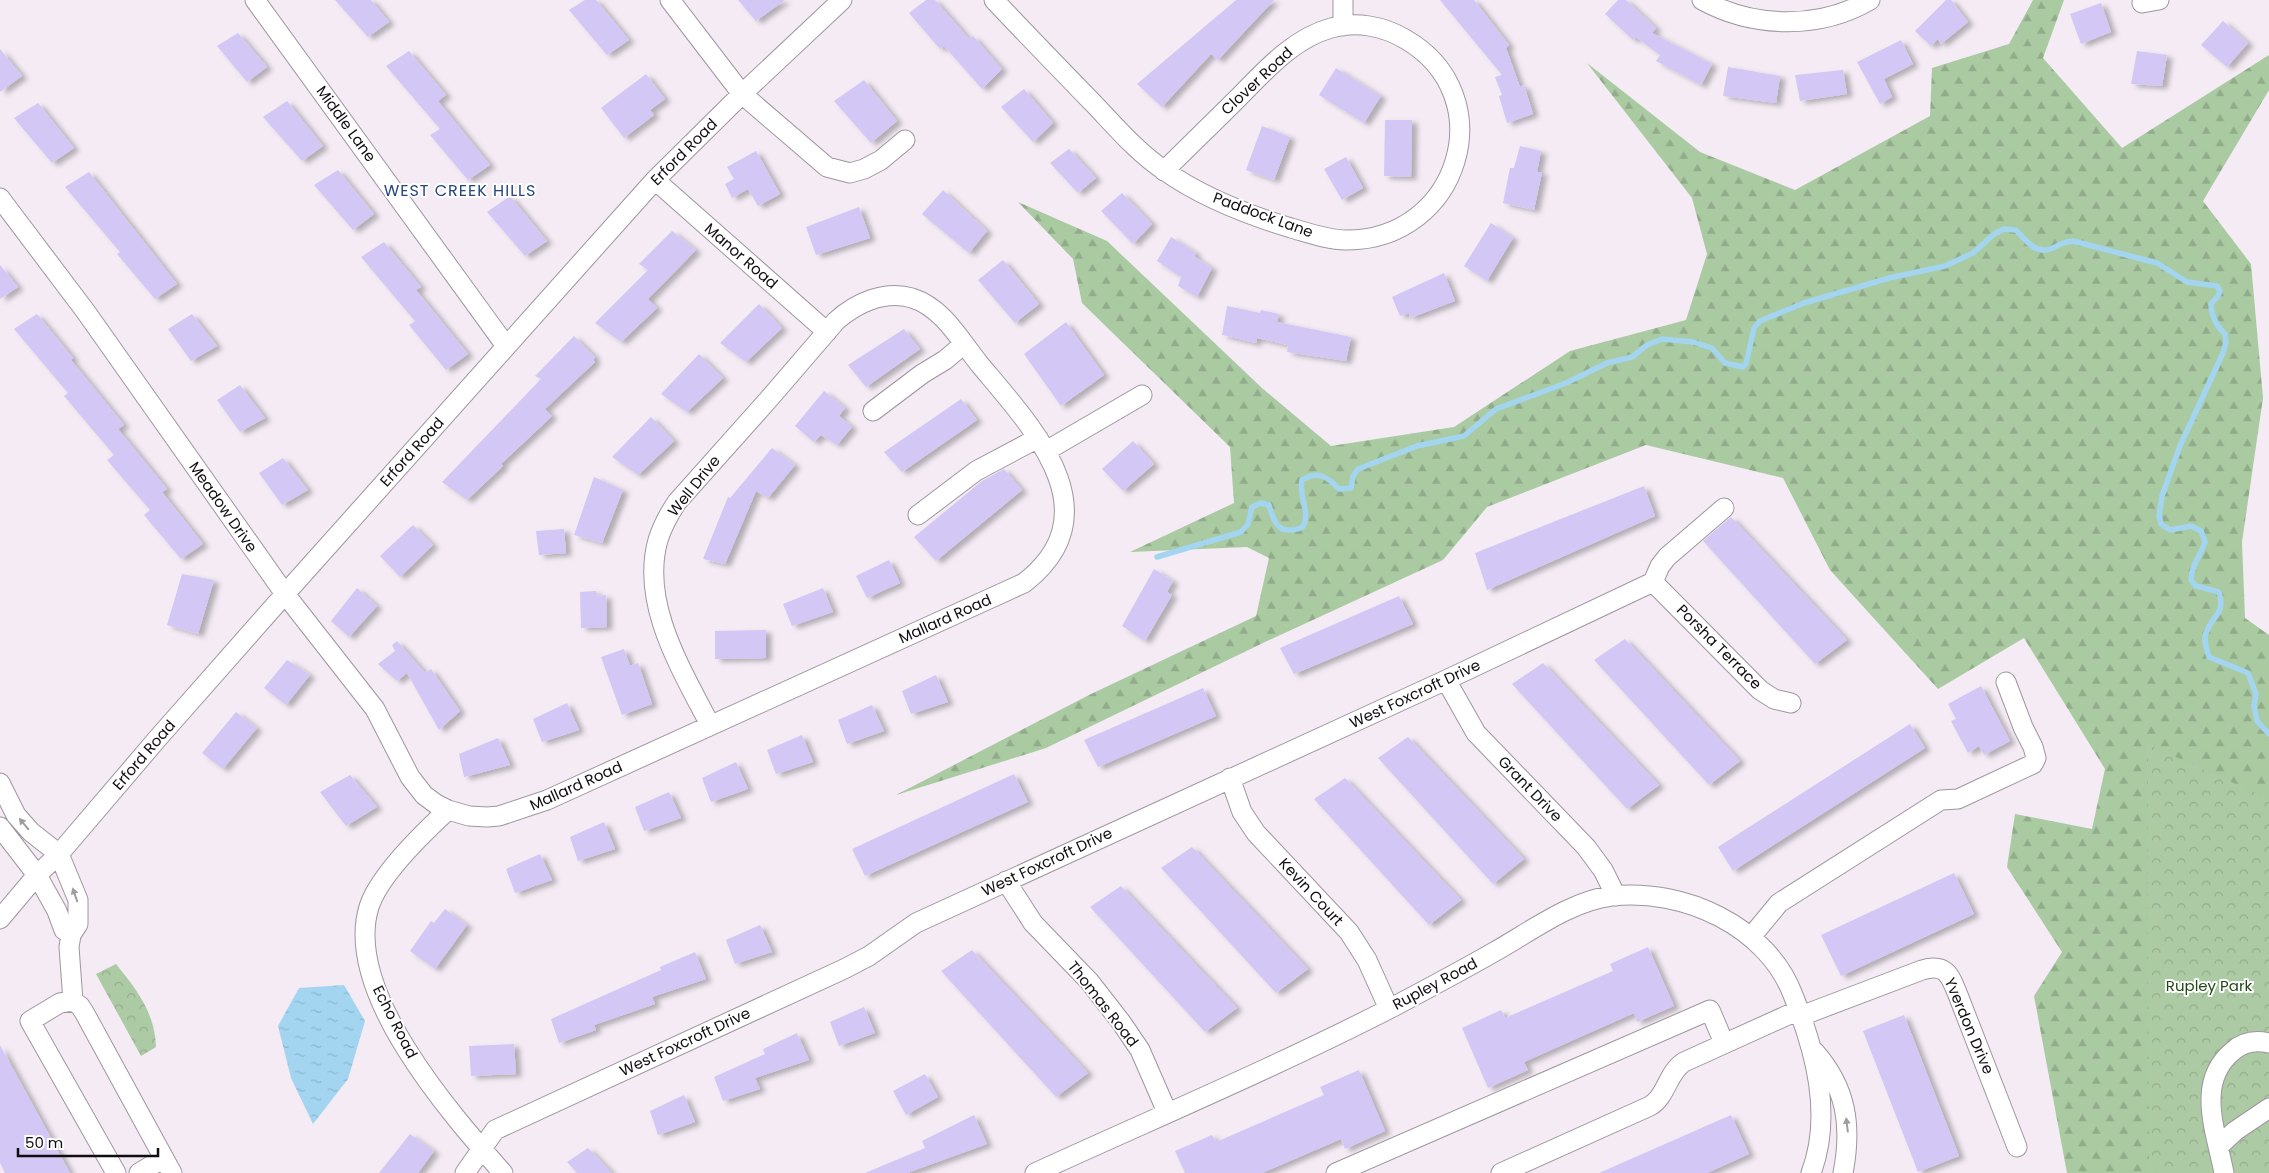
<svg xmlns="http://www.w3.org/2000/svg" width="2269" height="1173" viewBox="0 0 2269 1173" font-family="Poppins,sans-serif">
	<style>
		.forest { fill: url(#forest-firs) }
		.park { fill: url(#park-crowns) }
		.water { fill: url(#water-ripples) }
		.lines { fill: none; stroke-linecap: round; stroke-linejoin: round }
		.stream { stroke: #a3d5f0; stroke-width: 5.5 }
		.building { fill: #d3c7f5; filter: url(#shadow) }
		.minor-casing { stroke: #9e969e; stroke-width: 21 }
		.minor { stroke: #fff; stroke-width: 19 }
		.oneway { fill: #9f9e9f }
		.labels { text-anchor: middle; stroke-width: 4; stroke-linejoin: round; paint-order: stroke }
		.street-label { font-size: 15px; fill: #100d10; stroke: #fff }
		.park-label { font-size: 15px; fill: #1f4813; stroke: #fff }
		.neighbourhood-label { font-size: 16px; letter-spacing: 1px; fill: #25477d; stroke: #fff }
	</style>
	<defs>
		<pattern id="forest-firs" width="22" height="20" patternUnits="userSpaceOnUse" patternTransform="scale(1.25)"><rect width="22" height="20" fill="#aacaa2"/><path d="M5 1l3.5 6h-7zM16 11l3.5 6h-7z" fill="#91ac8a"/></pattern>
		<pattern id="park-crowns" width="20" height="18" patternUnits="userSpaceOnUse" patternTransform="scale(1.25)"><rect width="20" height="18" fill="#accba4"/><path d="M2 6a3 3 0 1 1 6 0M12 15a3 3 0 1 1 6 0" fill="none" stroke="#93ad8c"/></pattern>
		<pattern id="water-ripples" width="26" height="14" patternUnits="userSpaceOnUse" patternTransform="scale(1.25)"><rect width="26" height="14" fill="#a3d5f0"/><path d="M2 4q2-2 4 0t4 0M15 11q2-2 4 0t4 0" fill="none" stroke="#8bb6cd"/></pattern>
		<filter id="shadow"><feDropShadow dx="5.5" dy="3" stdDeviation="2.5" flood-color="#0004"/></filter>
	</defs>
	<rect width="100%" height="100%" fill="#f4ebf4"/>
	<path class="forest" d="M2033 0H2064L2043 58 2122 148 2269 55V90L2203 201 2251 264 2263 398 2242 542 2245 618 2269 635V833L2189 1173H2067L2034 996 2062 952 2007 867 2015 814 2092 829 2105 769 2024 638 1938 689 1830 570 1783 478 1646 445 1487 507 1443 560 1265 642 1046 748 896 795 1091 694 1256 616 1269 558 1247 547 1130 552 1234 503 1230 447 1082 303 1073 259 1018 202 1107 241 1262 388 1331 446 1454 427 1570 351 1686 320 1707 254 1692 198 1587 63 1700 152 1795 190 1930 116 1932 68 2009 44Z"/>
	<path class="park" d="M2147 744 2269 799V1173H2149Z
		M116 964C137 990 155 1013 156 1047L141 1056 96 974Z"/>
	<path class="water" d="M344 985 365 1021 348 1079 313 1124 291 1078 278 1026 299 988Z"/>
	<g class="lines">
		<path class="stream" d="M1157 557 1241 532 1248 524 1252 507 1261 503 1269 505C1274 525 1280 536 1303 527 1311 511 1298 497 1302 480 1317 470 1328 477 1339 489L1351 488 1353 476 1358 469 1417 446 1464 436 1496 409 1566 383 1607 363 1632 357 1647 345 1662 339 1693 342 1712 348 1725 363 1743 367 1746 364 1754 328 1760 321 1804 303 1889 278 1945 266 1973 253 1994 234 2004 229 2016 230C2027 242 2038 257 2055 247 2062 243 2065 242 2073 241L2157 263 2187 282 2217 286 2220 291 2218 296 2211 304C2211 315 2217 327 2225 334L2226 342 2223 353 2180 446 2162 496 2159 516 2161 524 2170 530 2191 526 2201 531 2205 542C2200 558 2192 563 2191 580L2196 586 2219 592C2226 615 2212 615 2206 633 2203 641 2207 649 2209 657L2248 673 2256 694 2254 706 2257 721 2269 734"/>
	</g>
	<path class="building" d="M335 0H371L389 22 368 37Z
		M585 0H596L629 40 607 55 569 10Z
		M738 0H785L756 21Z
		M926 0H935L969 39 973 36 1002 69 982 89 944 46 940 49 909 13Z
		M1236 0H1274L1218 60 1211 54 1162 107 1137 84Z
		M1440 0H1474L1509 45 1506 48 1520 87 1524 85 1533 114 1507 123 1499 96 1502 95 1495 77 1502 75Z
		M1618 0H1626L1656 28 1652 33 1712 64 1701 85 1656 61 1660 55 1636 37 1633 40 1605 14Z
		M1946 0H1951L1968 22 1941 44 1938 39 1931 46 1915 31Z
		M2101 3 2111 32 2081 44 2070 14Z
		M2223 21 2248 43 2227 67 2201 45Z
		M238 33 267 67 247 82 217 46Z
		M1901 40 1913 64 1884 79 1892 97 1880 104 1857 62Z
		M0 49 22 76 0 92Z
		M409 51 446 95 438 101 490 165 468 180 430 135 440 129 386 66Z
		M2137 51 2167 55 2162 86 2131 84Z
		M1728 67 1780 76 1776 103 1723 96Z
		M1336 68 1381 96 1364 123 1319 95Z
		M1843 70 1847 94 1800 101 1795 75Z
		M646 74 665 99 650 110 654 115 624 138 601 108Z
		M864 80 897 121 871 143 834 101Z
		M1024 89 1053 123 1033 142 1001 107Z
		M287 101 323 146 302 161 263 117Z
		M38 103 74 148 52 163 14 118Z
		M1385 120H1412L1411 177 1384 176Z
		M1262 126 1290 137 1274 180 1246 170Z
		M1520 146 1541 151 1537 172H1542L1534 210 1503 203 1510 168H1514Z
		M1069 149 1096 178 1078 193 1050 163Z
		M756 151 780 194 758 206 748 189 732 198 725 184 734 179 727 167Z
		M1346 157 1363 188 1342 200 1324 169Z
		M338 170 374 214 353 230 314 185Z
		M89 172 177 284 155 299 117 254 120 252 65 187Z
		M943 190 987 231 969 253 922 214Z
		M1122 193 1152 224 1133 244 1101 211Z
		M510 196 547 241 525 256 487 212Z
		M859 207 870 238 816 255 806 227Z
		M1491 223 1513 238 1487 281 1464 266Z
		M672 231 696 250 648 299 657 308 621 342 595 323 648 270 639 264Z
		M1171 237 1196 253 1194 256 1212 268 1197 297 1178 286 1181 277 1157 261Z
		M384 242 421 287 416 290 468 354 446 370 409 325 415 321 361 257Z
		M1003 260 1039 304 1015 323 978 280Z
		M0 265 18 287 0 299Z
		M1444 273 1455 301 1410 318 1409 313 1400 316 1392 297Z
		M759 304 782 328 746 362 720 343Z
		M1227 306 1260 313 1261 310 1279 314 1277 322 1351 337 1346 361 1287 352 1288 345 1257 338 1256 343 1222 335Z
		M37 314 73 358 71 360 124 425 118 429 167 489 162 492 203 544 181 559 144 515 150 510 107 460 114 455 64 396 68 393 14 329Z
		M192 314 217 346 191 361 168 329Z
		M1066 322 1104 375 1061 406 1024 354Z
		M904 329 920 349 866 387 848 365Z
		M574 336 595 357 593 360 595 362 545 409 552 416 501 464 503 466 467 500 442 482 541 379 535 376Z
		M699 354 723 378 687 412 661 394Z
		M240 385 265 418 240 432 217 400Z
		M824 391 845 408 839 416 852 427 837 445 821 435 814 442 795 426Z
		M961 399 977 420 902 472 884 452Z
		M651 417 674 441 638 475 612 457Z
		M1133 441 1154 464 1123 491 1102 469Z
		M772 448 795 465 768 498 756 491 725 564 703 559 728 497 730 498Z
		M283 458 308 490 282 505 259 473Z
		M1004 469 1022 490 936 561 914 537 982 481Z
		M594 477 623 490 602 543 574 535Z
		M1644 486 1655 516 1487 590 1475 553Z
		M1731 517 1847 640 1815 664 1703 541Z
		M413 525 433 545 400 577 380 556Z
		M564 529 566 553 539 555 536 531Z
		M889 560 900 583 867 598 856 576Z
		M1154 569 1173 581 1167 592 1172 595 1145 641 1122 626Z
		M182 574 214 580 198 634 167 625Z
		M357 588 377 606 349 637 331 621Z
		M823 588 833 612 792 626 783 604Z
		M596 591V596L606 595 607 627 581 628 580 592Z
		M1399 596 1413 624 1294 674 1280 648Z
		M766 630V658L715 659V631Z
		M1625 639 1740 761 1709 785 1594 660Z
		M397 641 425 673 431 669 460 711 439 730 407 673 397 681 378 664 395 651 392 645Z
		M624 649 630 666 638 663 652 704 622 715 601 657Z
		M287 660 310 675 286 705 264 688Z
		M1543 663 1659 785 1627 809 1512 684Z
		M936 675 948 702 911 714 902 691Z
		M1981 686 2010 741 1984 755 1979 746 1968 753 1951 721 1956 719 1948 704Z
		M1203 688 1216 716 1098 767 1084 740Z
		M567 703 579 730 542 742 533 719Z
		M872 705 884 731 847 744 838 720Z
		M236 712 257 728 223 769 202 753Z
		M1910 724 1925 748 1733 871 1718 847Z
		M802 735 813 762 776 774 767 750Z
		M1408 737 1524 859 1493 884 1378 758Z
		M498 738 510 765 464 777 459 754Z
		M736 762 748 789 711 802 702 778Z
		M1014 774 1028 802 865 876 852 849Z
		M350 775 377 807 346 826 320 792Z
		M1345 778 1461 900 1429 925 1314 799Z
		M669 792 681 818 644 831 635 807Z
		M604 822 615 849 578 861 570 837Z
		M1192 847 1308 969 1276 993 1161 868Z
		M540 854 552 880 515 893 506 869Z
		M1954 873 1974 914 1841 976 1821 935Z
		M1121 886 1237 1008 1205 1032 1090 907Z
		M445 909 467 925 435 969 410 951 431 921 434 923Z
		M760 925 772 952 735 964 726 940Z
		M1648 947 1674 1006 1637 1022 1634 1013 1524 1062 1528 1070 1488 1088 1462 1028 1501 1010 1505 1018 1613 971 1610 964Z
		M972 950 1088 1073 1056 1097 941 971Z
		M695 952 706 979 652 997 655 1004 594 1025 596 1030 559 1043 551 1019 661 970 660 967Z
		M864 1007 875 1033 839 1046 830 1022Z
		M1904 1015 1959 1156 1918 1172 1863 1031Z
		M797 1033 809 1060 755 1078 760 1089 723 1101 714 1077 765 1054 763 1049Z
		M514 1044 516 1074 471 1076 469 1046Z
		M0 1045 70 1173H5L0 1163Z
		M1359 1070 1385 1131 1345 1149 1341 1139 1262 1173H1185L1175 1151 1212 1135 1216 1142 1324 1095 1320 1087Z
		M925 1074 938 1097 906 1115 893 1091Z
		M684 1095 695 1122 658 1135 650 1111Z
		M974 1115 987 1144 907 1173H865L925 1148 922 1141Z
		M1731 1115 1749 1154 1707 1173H1599Z
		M410 1134 434 1151 418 1173H379Z
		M588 1148 612 1173H577L567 1162Z"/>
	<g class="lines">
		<defs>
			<path id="minor" d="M255 0 506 346
				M670 0 742 94 827 167 850 173 864 169 881 160 905 140
				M994 0C1027 35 1060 69 1094 104 1116 127 1138 153 1165 171 1202 197 1248 215 1291 228 1309 233 1328 240 1346 240 1459 241 1504 96 1405 39 1383 26 1356 21 1331 28 1292 39 1265 71 1237 99 1213 123 1188 147 1164 171
				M1343 0V26
				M1702 0C1753 28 1819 30 1870 0
				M2142 3 2159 0
				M655 180 827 332
				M0 198 86 312 285 594 375 709 410 777 424 795 436 804 448 810 469 816 487 817 499 816 547 800 1024 583C1114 513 1033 428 981 366 961 342 944 308 912 298 884 290 856 303 836 321L768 400 677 502C669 514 662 527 658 540 640 604 682 670 710 725
				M873 411 922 374 945 360 964 344
				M1046 451 1142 395
				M918 515 976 471 1038 438
				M1653 582 1760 690 1774 699 1791 703
				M1653 582 1660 566 1667 557 1724 508
				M1446 680 1476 733 1586 847 1603 870 1616 896
				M1230 778 1242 812 1256 833 1349 932 1367 960 1389 1009
				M0 783 16 815 31 832 59 854 78 900V924L71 935 69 947 73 1001 80 1006 84 1012 172 1173
				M448 810C423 833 379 875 369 907 343 992 451 1114 503 1173
				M0 827 37 875 57 911 64 930 71 935
				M1006 881 1033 923 1089 981 1121 1022 1140 1050 1167 1112
				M0 919 37 875 59 854 158 738 285 594 655 180 742 94 842 0
				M1751 937 1779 903 1941 800 1958 799 2033 764 2036 758 2033 747 2023 727 2006 682
				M73 1001 60 1003 30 1021 116 1173
				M1801 1016 1922 970C1946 963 1950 975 1958 995L2017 1147
				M1814 1051C1847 1088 1852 1126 1843 1173
				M2219 1146 2235 1131 2269 1108
				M139 1173 164 1158
				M465 1173 495 1130 844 969 869 956 916 923 1446 680 1653 582
				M1035 1173C1155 1118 1276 1067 1393 1007 1427 989 1461 971 1494 952 1530 932 1570 901 1612 896 1683 888 1767 926 1793 995 1815 1050 1833 1115 1811 1173
				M1336 1173 1710 1010 1724 1043
				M1501 1173 1650 1106C1667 1096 1667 1073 1684 1062L1799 1010
				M2224 1173C2216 1131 2195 1082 2233 1051 2243 1042 2256 1040 2269 1043"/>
		</defs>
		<use href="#minor" class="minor-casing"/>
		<use href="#minor" class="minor"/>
	</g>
	<defs><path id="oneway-solid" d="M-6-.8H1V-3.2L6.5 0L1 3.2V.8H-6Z" transform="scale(1.25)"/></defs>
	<g class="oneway">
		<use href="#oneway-solid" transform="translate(24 824) rotate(-130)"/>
		<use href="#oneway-solid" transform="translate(75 895) rotate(-109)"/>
		<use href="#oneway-solid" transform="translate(1847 1125) rotate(-97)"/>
	</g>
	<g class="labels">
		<g class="street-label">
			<text transform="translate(1257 81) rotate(-43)" y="5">Clover Road</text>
			<text transform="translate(346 124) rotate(54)" y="5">Middle Lane</text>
			<text transform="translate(684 152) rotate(-45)" y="5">Erford Road</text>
			<text transform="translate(1263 215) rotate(20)" y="5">Paddock Lane</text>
			<text transform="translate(741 256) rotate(41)" y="5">Manor Road</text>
			<text transform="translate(412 452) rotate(-48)" y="5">Erford Road</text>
			<text transform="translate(694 486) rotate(-51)" y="5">Well Drive</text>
			<text transform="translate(223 507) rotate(55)" y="5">Meadow Drive</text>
			<text transform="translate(945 619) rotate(-24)" y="5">Mallard Road</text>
			<text transform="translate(1719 647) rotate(45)" y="5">Porsha Terrace</text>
			<text transform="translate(1415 694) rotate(-25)" y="5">West Foxcroft Drive</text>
			<text transform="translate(144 755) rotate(-49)" y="5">Erford Road</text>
			<text transform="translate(576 786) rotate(-24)" y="5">Mallard Road</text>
			<text transform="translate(1530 789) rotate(46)" y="5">Grant Drive</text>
			<text transform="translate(1047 862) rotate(-25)" y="5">West Foxcroft Drive</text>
			<text transform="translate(1311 892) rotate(47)" y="5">Kevin Court</text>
			<text transform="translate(1435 984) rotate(-28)" y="5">Rupley Road</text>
			<text transform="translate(1103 1004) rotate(52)" y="5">Thomas Road</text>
			<text transform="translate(395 1022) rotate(63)" y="5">Echo Road</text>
			<text transform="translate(1969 1026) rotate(67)" y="5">Yverdon Drive</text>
			<text transform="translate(685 1042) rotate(-25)" y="5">West Foxcroft Drive</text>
		</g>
		<g class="park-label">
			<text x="2209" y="991">Rupley Park</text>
		</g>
		<g class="neighbourhood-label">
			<text x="460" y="196">WEST CREEK HILLS</text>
		</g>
	</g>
	<path d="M18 1148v8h140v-8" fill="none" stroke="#100d10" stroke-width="2.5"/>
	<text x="25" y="1148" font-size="15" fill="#100d10" stroke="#ffffff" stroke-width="4" paint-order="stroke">50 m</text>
</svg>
